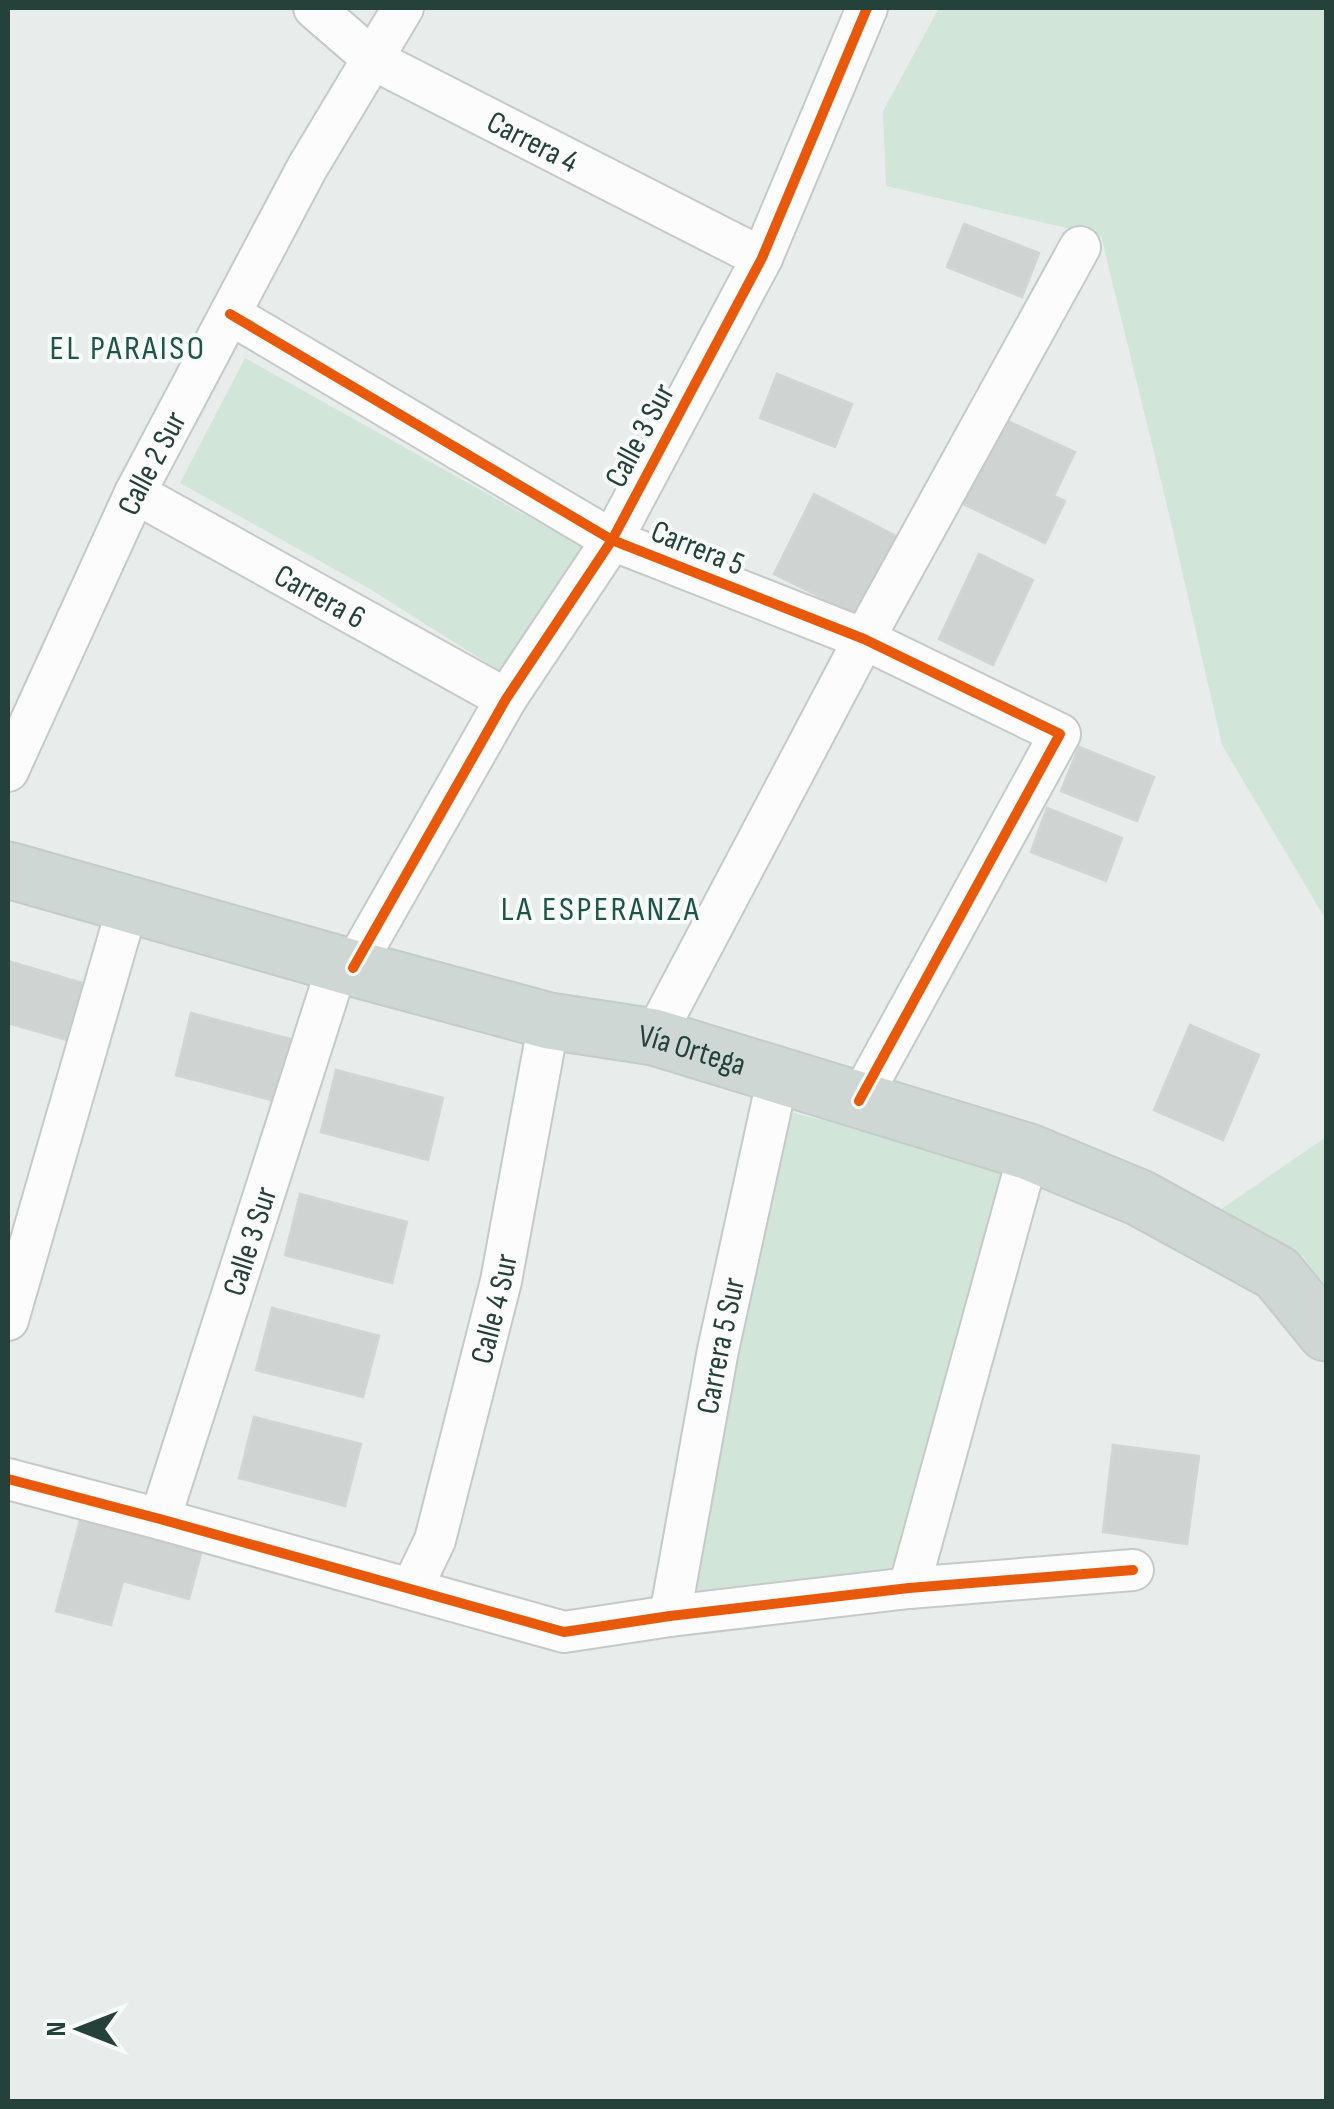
<svg xmlns="http://www.w3.org/2000/svg" width="1334" height="2109" viewBox="0 0 1334 2109" font-family="'Sofia Sans Condensed',sans-serif">
	<style>
		.green { fill: #d1e6d8 }
		.building { fill: #cfd4d2; stroke: #d1d6d4; stroke-width: 2.5 }
		.lines { fill: none; stroke-linecap: round; stroke-linejoin: round }
		.street-casing { stroke: #c5cac8; stroke-width: 44 }
		.primary-casing { stroke: #c3ccc9; stroke-width: 59 }
		.street { stroke: #fcfcfc; stroke-width: 40 }
		.primary { stroke: #cfd7d5; stroke-width: 55 }
		.cycleway-casing { stroke: #f7fbf9; stroke-width: 16 }
		.cycleway { stroke: #e8590c; stroke-width: 10 }
		.labels { text-anchor: middle; stroke-width: 8; stroke-linejoin: round; paint-order: stroke }
		.street-label { font-size: 32px; fill: #24423a; stroke: #f7fbf9 }
		.neighbourhood-label { font-size: 35px; letter-spacing: 2.5px; fill: #1f5548; stroke: #f7fbf9 }
	</style>
	<rect width="100%" height="100%" fill="#e8edeb"/>
	<path class="green" d="M939 8H1326V920L1222 745 1169 514 1101 236 886 186 883 111Z
		M245 358 584 548 501 672 370 589 180 483Z
		M790 1112 1012 1166 898 1577 683 1605Z
		M1326 1137V1289L1303 1256 1214 1214Z"/>
	<path class="building" d="M964 224 1039 253 1022 297 947 267Z
		M777 374 852 404 835 447 760 418Z
		M1001 418 1075 452 1054 496 1065 501 1045 543 957 501Z
		M814 494 898 537 859 616 774 574Z
		M979 554 1033 580 993 665 939 639Z
		M1079 747 1154 777 1137 821 1061 791Z
		M1047 808 1122 838 1106 881 1031 852Z
		M8 961 86 984 70 1041 8 1023Z
		M191 1013 298 1041 283 1103 176 1075Z
		M1190 1025 1259 1055 1223 1140 1154 1110Z
		M336 1070 443 1098 428 1160 321 1132Z
		M300 1194 407 1222 392 1283 285 1255Z
		M272 1308 379 1336 363 1397 256 1370Z
		M254 1417 361 1444 345 1506 239 1478Z
		M1113 1445 1199 1456 1187 1544 1103 1532Z
		M81 1517 202 1550 189 1599 123 1581 111 1625 56 1611Z"/>
	<g class="lines">
		<defs>
			<g id="street">
				<path id="s1" d="M314 8 374 60 762 258"/>
				<path d="M230 314 612 540 864 639 1060 734 859 1101"/>
				<path id="s2" d="M135 493 506 699"/>
				<path id="s3" d="M8 771 135 493 307 168 403 8"/>
				<path d="M353 968 506 699 612 540 762 258 867 8"/>
				<path d="M654 1037 864 639 1080 247"/>
				<path d="M8 1320 128 905"/>
				<path d="M8 1479 160 1519 564 1632 670 1616 909 1588 1133 1570"/>
				<path id="s4" d="M160 1519 338 964"/>
				<path id="s5" d="M412 1588 435 1540 501 1281 549 1021"/>
				<path d="M909 1588 1029 1152"/>
				<path id="s6" d="M670 1616 718 1350 778 1076"/>
			</g>
			<g id="primary">
				<path id="s7" d="M8 870 353 968 549 1021 654 1037 1029 1152 1140 1198 1277 1273 1326 1333"/>
			</g>
		</defs>
		<use href="#street" class="street-casing"/>
		<use href="#primary" class="primary-casing"/>
		<use href="#street" class="street"/>
		<use href="#primary" class="primary"/>
		<defs>
			<path id="cycleway" d="M230 314 612 540 864 639 1060 734 859 1101
				M353 968 506 699 612 540 762 258 867 8
				M8 1479 160 1519 564 1632 670 1616 909 1588 1133 1570"/>
		</defs>
		<use href="#cycleway" class="cycleway-casing"/>
		<use href="#cycleway" class="cycleway"/>
	</g>
	<g class="labels">
		<g class="street-label">
			<text dy="11" stroke="none"><textPath href="#s1" startOffset="258">Carrera 4</textPath></text>
			<text transform="translate(639 435) rotate(-62)" y="11">Calle 3 Sur</text>
			<text dy="11" stroke="none"><textPath href="#s3" startOffset="340">Calle 2 Sur</textPath></text>
			<text transform="translate(698 547) rotate(22)" y="11">Carrera 5</text>
			<text dy="11" stroke="none"><textPath href="#s2" startOffset="212">Carrera 6</textPath></text>
			<text dy="11" stroke="none"><textPath href="#s7" startOffset="708">Vía Ortega</textPath></text>
			<text dy="11" stroke="none"><textPath href="#s4" startOffset="292">Calle 3 Sur</textPath></text>
			<text dy="11" stroke="none"><textPath href="#s5" startOffset="292">Calle 4 Sur</textPath></text>
			<text dy="11" stroke="none"><textPath href="#s6" startOffset="275">Carrera 5 Sur</textPath></text>
		</g>
		<g class="neighbourhood-label">
			<text x="128" y="359">EL PARAISO</text>
			<text x="601" y="920">LA ESPERANZA</text>
		</g>
	</g>
	<rect width="1334" height="2109" fill="none" stroke="#24423a" stroke-width="20"/>
	<g transform="translate(80 2029) rotate(270)" stroke="#f7fbf9" stroke-width="8" paint-order="stroke">
	<path d="M0-8L18 38L0 25L-18 38Z" fill="#24423a"/>
	<text y="-15" font-size="28" font-weight="bold" text-anchor="middle" fill="#24423a">N</text>
	</g>
</svg>
